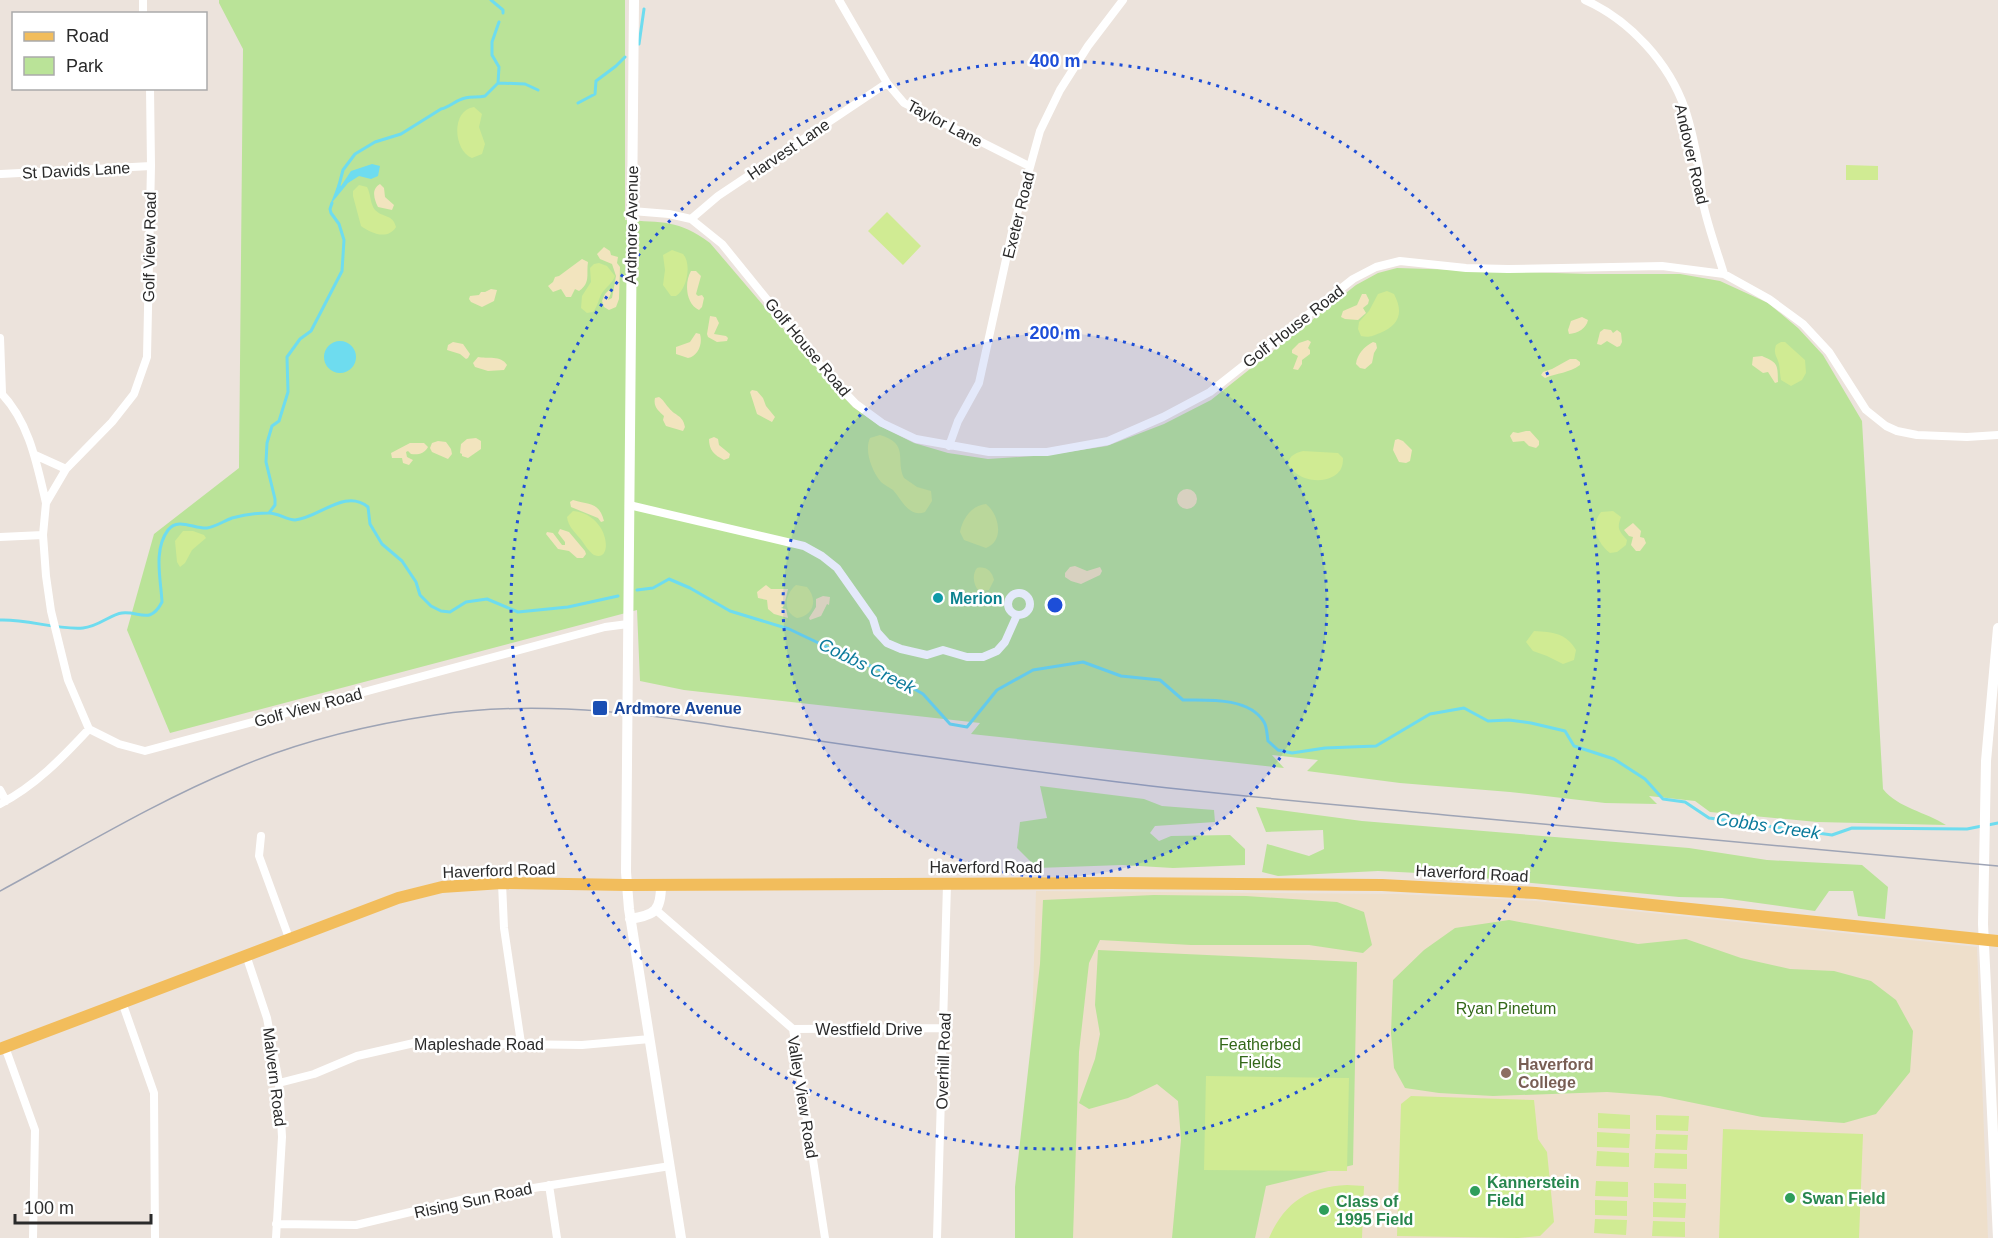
<svg xmlns="http://www.w3.org/2000/svg" width="1998" height="1238" viewBox="0 0 1998 1238" font-family="Arial,sans-serif">
	<style>
		.education { fill: #eedfcb }
		.green { fill: #bae398 }
		.sand { fill: #f2e4be }
		.pitch { fill: #d0eb93 }
		.water { fill: #6edcef }
		.lines { fill: none; stroke-linecap: round; stroke-linejoin: round }
		.stream { stroke: #6edcef; stroke-width: 3 }
		.street { stroke: #fff; stroke-width: 8 }
		.secondary { stroke: #fff; stroke-width: 10 }
		.primary { stroke: #f2bd5c; stroke-width: 12 }
		.tram { stroke: #9ea4b5; stroke-width: 1.5 }
		.ring { fill: none; stroke: #1d4ed8; stroke-width: 3; stroke-dasharray: 3 6 }
		.culture-dot { fill: #0f9aa8; stroke: #fff; stroke-width: 2 }
		.transit-dot { fill: #1a4fb4; stroke: #fff; stroke-width: 2 }
		.education-dot { fill: #8d6e63; stroke: #fff; stroke-width: 2 }
		.leisure-dot { fill: #2e9e5b; stroke: #fff; stroke-width: 2 }
		.labels { text-anchor: middle; stroke-width: 5; stroke-linejoin: round; paint-order: stroke }
		.street-label { font-size: 16px; fill: #2a2a2a; stroke: #fff }
		.culture-label { font-size: 16px; font-weight: bold; fill: #0d838f; stroke: #fff; text-anchor: start }
		.transit-label { font-size: 16px; font-weight: bold; fill: #164399; stroke: #fff; text-anchor: start }
		.park-label { font-size: 16px; fill: #336819; stroke: #fff }
		.education-label { font-size: 16px; font-weight: bold; fill: #785e54; stroke: #fff; text-anchor: start }
		.leisure-label { font-size: 16px; font-weight: bold; fill: #27864d; stroke: #fff; text-anchor: start }
		.water-label { font-size: 18px; font-style: italic; fill: #0c7b9c; stroke: #fff }
		.centre { fill: #1d4ed8; stroke: #fff; stroke-width: 3 }
		.ring-label { font-size: 18px; text-anchor: middle; font-weight: bold; fill: #1d4ed8; stroke: #fff; stroke-width: 5; stroke-linejoin: round; paint-order: stroke }
	</style>
	<rect width="100%" height="100%" fill="#ece3dc"/>
	<path class="education" d="M1036 891 1397 894 1536 901 1977 947 1988 1238H1026Z"/>
	<path class="green" d="M219 0H625V220C663 223 678 219 710 243L827 380 853 407 880 426 914 443 948 453 988 459 1048 455 1107 446 1164 424 1211 400 1356 285 1378 273 1397 268 1587 274H1680L1720 281 1768 303 1798 328 1823 355 1862 421 1883 789C1898 808 1926 812 1946 825L1817 822 1710 812 1695 801 1649 796 1657 804 1605 803 1510 792 1400 783 1307 771 1318 760 1272 755 1284 768 971 734 980 723 684 690 640 681 637 610 170 733 127 630 154 534 239 468 243 49 219 3Z
		M1040 786 1144 799 1162 806 1214 810 1215 822 1155 826 1150 833 1159 841 1171 836 1230 835 1245 849V865L1173 868 1122 865 1037 868 1017 848 1020 822 1047 818Z
		M1256 807 1362 821 1689 848 1767 860 1862 865 1888 887 1885 919 1858 916 1853 891H1829L1815 911 1722 898 1679 897 1439 874 1378 871 1278 876 1262 872 1267 844 1309 856 1324 849 1323 830 1266 832Z
		M1154 895 1246 896 1337 902 1364 912 1372 945 1363 953 1309 945H1191L1100 940 1089 963 1079 1052 1073 1238H1015V1187L1040 964 1043 900Z
		M1509 920 1638 944 1686 939 1741 958 1790 969 1834 971 1871 981 1896 1000 1913 1031 1910 1072 1876 1114 1844 1123 1762 1117 1660 1096 1607 1092 1493 1096 1439 1093 1405 1088 1394 1068 1391 1033 1393 980 1424 950 1455 928Z
		M1098 950 1357 962 1353 1165 1266 1186 1255 1238H1172L1181 1140 1178 1101 1157 1084 1128 1098 1089 1109 1079 1103 1095 1059 1100 1034 1095 1005Z"/>
	<path class="sand" d="M380 184 384 188 385 197 394 205 392 210 378 207C374 199 371 189 380 184Z
		M604 247 610 251 611 255 618 257 617 263 620 267 619 299 616 307 609 310 604 307 602 301 605 294 609 290 611 293 608 300 612 298 616 276 612 264 600 259 597 254Z
		M582 259 588 262C586 274 591 283 579 291L575 289 571 297H566L561 289 553 292 548 286 553 282 555 277 559 276Z
		M691 271H696L701 276 696 294 698 296 702 295 704 298 702 307 699 310C686 304 684 283 691 271Z
		M491 289 497 290 494 301 482 307 471 302 469 299 470 296 479 295 481 292H485Z
		M1362 294H1366L1369 300 1368 304 1363 308 1366 313 1358 320 1345 319 1341 317 1343 311 1357 305Z
		M710 316 716 317 719 323 714 334 726 336 728 338 727 341 717 342 708 337 707 334Z
		M1582 317 1588 320C1586 329 1578 333 1569 334L1568 330 1571 321Z
		M1604 329 1611 330 1613 333 1617 330 1621 333 1622 342 1620 346 1617 347 1607 341 1601 345 1597 344 1600 332Z
		M696 333 700 334C703 344 698 356 688 358L676 354V347L690 342Z
		M1308 340 1311 342 1308 348 1310 350V354L1302 360V364L1298 370 1293 369 1298 356 1292 353V350L1299 343Z
		M453 342 463 344 470 354 468 358 466 359 460 354 447 350 448 345Z
		M1373 342 1376 343 1377 348 1374 353 1372 363 1365 369 1360 368 1356 364C1357 354 1365 346 1373 342Z
		M1762 356C1777 363 1778 363 1778 382L1775 383 1768 372 1763 373 1752 365 1753 357Z
		M478 357C487 359 501 355 507 365L504 370 488 371 475 367 473 363Z
		M1570 359H1576L1580 362V365C1569 373 1557 373 1545 378L1541 375 1543 372 1552 369Z
		M752 390 757 391 763 398 766 406 775 417 772 422 757 414 750 392Z
		M659 397C664 400 665 404 669 408 675 416 683 415 685 427L683 431 666 426 663 420 664 416C659 411 653 407 655 398Z
		M1526 431H1530L1539 441V445L1536 448 1529 446 1524 441 1513 442 1510 436 1513 432 1518 433Z
		M714 437 718 439 719 445 730 454 729 458 724 460C714 455 709 450 709 439Z
		M476 438 481 441V449L468 458 462 456V454L460 453 461 444 467 439Z
		M1398 439 1403 441 1412 450 1410 461 1406 463 1399 462 1393 450 1395 440Z
		M438 441 446 442 451 449 452 454 448 459 432 452 430 448 432 443Z
		M410 443H424L428 447C424 454 418 455 411 454L408 451 406 452 407 457 413 460 409 465 403 463 402 458H392L391 453Z
		M1177 499a10 10 0 1 1 20 0a10 10 0 1 1-20 0Z
		M573 500C590 505 599 502 604 521L601 522 598 518 571 507 570 502Z
		M1633 523 1641 531 1640 537 1644 538 1646 543 1640 551H1636L1631 545 1633 537 1629 536 1624 530Z
		M560 529 569 532 585 551 586 554 583 558H577L569 551 558 549 546 534 547 532 553 533 562 545H565V542L558 533Z
		M1075 566 1087 571 1100 567 1102 571 1100 575 1081 584 1071 581 1065 577V573L1070 567Z
		M766 585 771 589H788L784 606 781 608 786 609 788 618 774 614 768 609 767 600 758 598 757 592Z
		M823 596 830 597 829 605 827 604 821 616 810 620 809 618 816 607V599Z"/>
	<path class="pitch" d="M474 107 482 114 479 127 485 144 482 154 472 158C453 150 451 110 474 107Z
		M1846 165 1878 166V180H1846Z
		M359 185 367 187C371 194 370 204 375 210 383 218 393 214 396 227 388 240 372 234 361 226L353 196V191Z
		M887 212 921 246 903 265 868 231Z
		M672 250 683 254C692 264 687 289 676 296H671L663 285 665 270 663 255Z
		M599 263 607 266 615 276C612 284 606 287 602 293 598 300 598 306 593 312L587 313 581 308 582 296 591 282 590 268 594 264Z
		M1387 291 1394 294C1404 313 1399 325 1380 333 1372 336 1369 338 1361 336L1358 329 1359 322 1369 311 1378 294Z
		M1781 342H1785L1805 360 1806 373 1802 380 1791 386 1781 380C1780 375 1780 370 1779 364 1777 356 1773 354 1776 345Z
		M880 435C910 444 895 460 904 478L917 487 931 491 932 501 925 512C909 518 902 500 893 490 889 487 884 485 881 482 872 471 864 451 870 438Z
		M1303 451 1338 453 1343 458C1343 468 1340 473 1332 477 1304 490 1269 459 1303 451Z
		M986 504C999 514 1005 541 986 548L964 540 960 532C963 518 971 506 986 504Z
		M573 511C610 514 614 564 594 555 589 552 585 545 582 541 576 533 568 527 567 517Z
		M1613 511 1621 517C1617 528 1618 530 1627 540L1626 545 1617 552 1610 553C1597 543 1590 525 1601 512Z
		M183 531H193L204 535 206 538 192 550 185 563 180 567 177 562 175 541Z
		M977 568C986 566 992 571 994 580L989 590 979 591C973 585 972 574 977 568Z
		M796 585 807 587C818 599 814 616 797 618 782 612 785 594 796 585Z
		M1534 631C1553 632 1566 633 1576 650L1574 660 1563 664 1547 656 1533 651 1526 642Z
		M1206 1076 1349 1078 1347 1171 1204 1170Z
		M1411 1096 1534 1100 1538 1139 1547 1152 1554 1222 1540 1236 1518 1238 1397 1236 1401 1104Z
		M1598 1113 1630 1115V1129L1598 1128Z
		M1656 1115 1689 1116 1688 1131 1656 1130Z
		M1723 1129 1863 1134 1859 1238H1719Z
		M1597 1132 1630 1134 1629 1148 1597 1147Z
		M1656 1134 1688 1135 1687 1150 1655 1149Z
		M1597 1151 1629 1153V1167L1596 1166Z
		M1655 1153 1687 1154V1169L1654 1168Z
		M1596 1181 1628 1182V1197L1595 1196Z
		M1654 1183 1686 1184V1199L1654 1198Z
		M1347 1185 1364 1186 1362 1238H1269C1285 1202 1308 1187 1347 1185Z
		M1595 1200 1627 1201V1216L1595 1215Z
		M1653 1202 1686 1203 1685 1218 1653 1217Z
		M1595 1219 1627 1220 1626 1235 1594 1233Z
		M1653 1221 1685 1222V1237L1652 1236Z"/>
	<path class="water" d="M372 164 380 166 378 176 371 179 359 176 348 183 330 205 338 184 341 186 351 171Z
		M324 357a16 16 0 1 1 32 0a16 16 0 1 1-32 0Z"/>
	<g class="lines">
		<path class="stream" d="M491 0 503 10V13
			M639 44 644 9
			M498 83 499 67 492 55V42L499 22
			M578 103 595 94 596 81 616 66 625 57
			M338 189 343 170 355 154 375 142 401 134 441 109C450 107 456 100 465 98 472 96 478 98 485 96L498 83 525 84 538 90
			M269 513 275 505V499L266 462 267 443 272 426 279 421 288 392 287 357 300 339 311 331 342 271 344 240 339 224 331 213 330 209 332 203
			M637 590 653 588 669 579 690 588 730 611 789 629 846 656 885 672 923 694 950 724 967 727 997 690 1033 670 1083 662 1121 676 1160 680 1183 700C1207 700 1249 697 1264 722 1267 727 1267 735 1268 741L1278 750 1292 753 1325 748 1376 746 1430 714 1464 708 1488 721 1509 720 1531 723 1565 731 1574 746 1614 759 1645 779 1663 799 1685 802 1709 818 1832 835 1852 828 1967 829 1982 826
			M0 620C28 619 56 630 83 628 98 627 111 614 122 613 140 611 150 625 162 602 161 580 153 550 168 530 178 517 194 529 207 528 215 527 224 521 232 518 243 515 258 513 269 513 278 513 287 520 295 520 319 518 345 488 368 507L370 524 382 544 402 561 416 582 420 595 431 606 441 611 450 612 466 602 487 599 518 612 568 607 618 596
			M1988 825 1998 823"/>
		<path class="street" d="M143 0V14
			M839 0 887 83 904 103 1029 166
			M1585 0C1630 20 1669 63 1685 109 1692 129 1696 151 1700 172 1701 182 1701 193 1703 203 1708 227 1717 251 1724 274
			M150 88 151 166 147 357 134 394 112 422 66 469 46 503 43 535 46 576 51 611 68 680 89 729 119 744 145 751 605 627 628 624
			M1 174 151 166
			M632 211 669 214 691 219 722 244 829 376 856 404 882 423 916 439 989 452H1047L1108 441 1163 417 1210 392 1353 279 1376 267 1400 261 1466 268 1508 269 1662 266 1724 274 1769 299 1803 324 1829 352 1866 410 1886 426 1897 431 1917 435 1967 437 1998 435
			M691 219 718 196 887 83
			M0 338 2 393
			M0 392C29 421 37 464 46 503
			M949 446 958 421 979 383 1012 232 1040 131 1060 90 1088 46 1123 0
			M35 455 66 469
			M629 505 804 546 822 556 837 568 873 619 877 632 887 643 901 649 927 655 943 650 967 657H983L997 651 1005 642 1017 615
			M0 537 43 535
			M1008 604a11 11 0 1 1 22 0a11 11 0 1 1-22 0Z
			M0 790 6 801
			M0 804C35 786 62 758 89 729
			M261 836 259 856 289 938
			M502 883 504 928 521 1043
			M656 910 793 1029 825 1238
			M246 955 267 1018 279 1083 282 1137 276 1238
			M122 1002 154 1093 155 1238
			M793 1029 944 1028
			M5 1047 35 1130 33 1238
			M279 1083 314 1074 357 1056 414 1043 582 1045 650 1039
			M549 1185 557 1238
			M276 1224 356 1225 465 1199 670 1166
			M937 1238 947 884"/>
		<path class="secondary" d="M634 0 626 872 629 909 681 1238
			M630 919C656 915 661 910 661 885
			M1998 1238 1983 924 1986 761 1998 628"/>
		<path class="primary" d="M0 1049 398 898 442 887 502 883 627 885 1111 883 1382 885 1536 893 1998 941"/>
		<path class="tram" d="M0 891C78 849 155 802 237 768 300 741 367 725 435 715 561 696 689 721 813 740 914 755 1016 769 1118 782 1230 796 1343 805 1456 816 1636 833 1817 849 1998 866"/>
	</g>
	<circle cx="1055" cy="605" r="272" fill="#1d4ed8" fill-opacity=".12"/>
	<g class="ring">
		<circle cx="1055" cy="605" r="272"/>
		<circle cx="1055" cy="605" r="544"/>
	</g>
	<circle class="culture-dot" cx="938" cy="598" r="6"/>
	<rect class="transit-dot" x="592" y="700" width="16" height="16" rx="3"/>
	<circle class="education-dot" cx="1506" cy="1073" r="6"/>
	<g class="leisure-dot">
		<circle cx="1475" cy="1191" r="6"/>
		<circle cx="1790" cy="1198" r="6"/>
		<circle cx="1324" cy="1210" r="6"/>
	</g>
	<g class="labels">
		<g class="street-label">
			<text transform="translate(945 123) rotate(28)" y="6">Taylor Lane</text>
			<text transform="translate(788 149) rotate(-34)" y="6">Harvest Lane</text>
			<text transform="translate(1692 154) rotate(77)" y="6">Andover Road</text>
			<text transform="translate(76 170) rotate(-3)" y="6">St Davids Lane</text>
			<text transform="translate(1018 215) rotate(-76)" y="6">Exeter Road</text>
			<text transform="translate(631 225) rotate(-89)" y="6">Ardmore Avenue</text>
			<text transform="translate(149 247) rotate(-89)" y="6">Golf View Road</text>
			<text transform="translate(1293 326) rotate(-38)" y="6">Golf House Road</text>
			<text transform="translate(808 347) rotate(50)" y="6">Golf House Road</text>
			<text transform="translate(308 707) rotate(-15)" y="6">Golf View Road</text>
			<text x="986" y="873">Haverford Road</text>
			<text transform="translate(499 870) rotate(-2)" y="6">Haverford Road</text>
			<text transform="translate(1472 873) rotate(3)" y="6">Haverford Road</text>
			<text x="869" y="1035">Westfield Drive</text>
			<text x="479" y="1050">Mapleshade Road</text>
			<text transform="translate(943 1061) rotate(-88)" y="6">Overhill Road</text>
			<text transform="translate(275 1077) rotate(83)" y="6">Malvern Road</text>
			<text transform="translate(803 1097) rotate(81)" y="6">Valley View Road</text>
			<text transform="translate(473 1200) rotate(-12)" y="6">Rising Sun Road</text>
		</g>
		<g class="culture-label">
			<text x="950" y="604">Merion</text>
		</g>
		<g class="transit-label">
			<text x="614" y="714">Ardmore Avenue</text>
		</g>
		<g class="park-label">
			<text x="1506" y="1014">Ryan Pinetum</text>
			<text x="1260" y="1050">Featherbed<tspan x="1260" dy="18">Fields</tspan></text>
		</g>
		<g class="education-label">
			<text x="1518" y="1070">Haverford<tspan x="1518" dy="18">College</tspan></text>
		</g>
		<g class="leisure-label">
			<text x="1487" y="1188">Kannerstein<tspan x="1487" dy="18">Field</tspan></text>
			<text x="1802" y="1204">Swan Field</text>
			<text x="1336" y="1207">Class of<tspan x="1336" dy="18">1995 Field</tspan></text>
		</g>
		<g class="water-label">
			<text transform="translate(867 666) rotate(26)" y="6">Cobbs Creek</text>
			<text transform="translate(1768 826) rotate(8)" y="6">Cobbs Creek</text>
		</g>
	</g>
	<circle cx="1055" cy="605" r="9" class="centre"/>
	<g class="ring-label">
		<text x="1055" y="67">400 m</text>
		<text x="1055" y="339">200 m</text>
	</g>
	<rect x="12" y="12" width="195" height="78" fill="#ffffff" stroke="#aaaaaa" stroke-width="1.5"/>
	<rect x="24" y="32" width="30" height="9" fill="#f2bd5c" stroke="#aaaaaa" stroke-width="1.5"/>
	<text x="66" y="42" font-size="18" fill="#2a2a2a">Road</text>
	<rect x="24" y="57" width="30" height="18" fill="#bae398" stroke="#aaaaaa" stroke-width="1.5"/>
	<text x="66" y="72" font-size="18" fill="#2a2a2a">Park</text>
	<path d="M15 1214v9h136v-9" fill="none" stroke="#2a2a2a" stroke-width="3"/>
	<text x="24" y="1214" font-size="18" fill="#2a2a2a" stroke="#ffffff" stroke-width="4.5" paint-order="stroke">100 m</text>
</svg>
